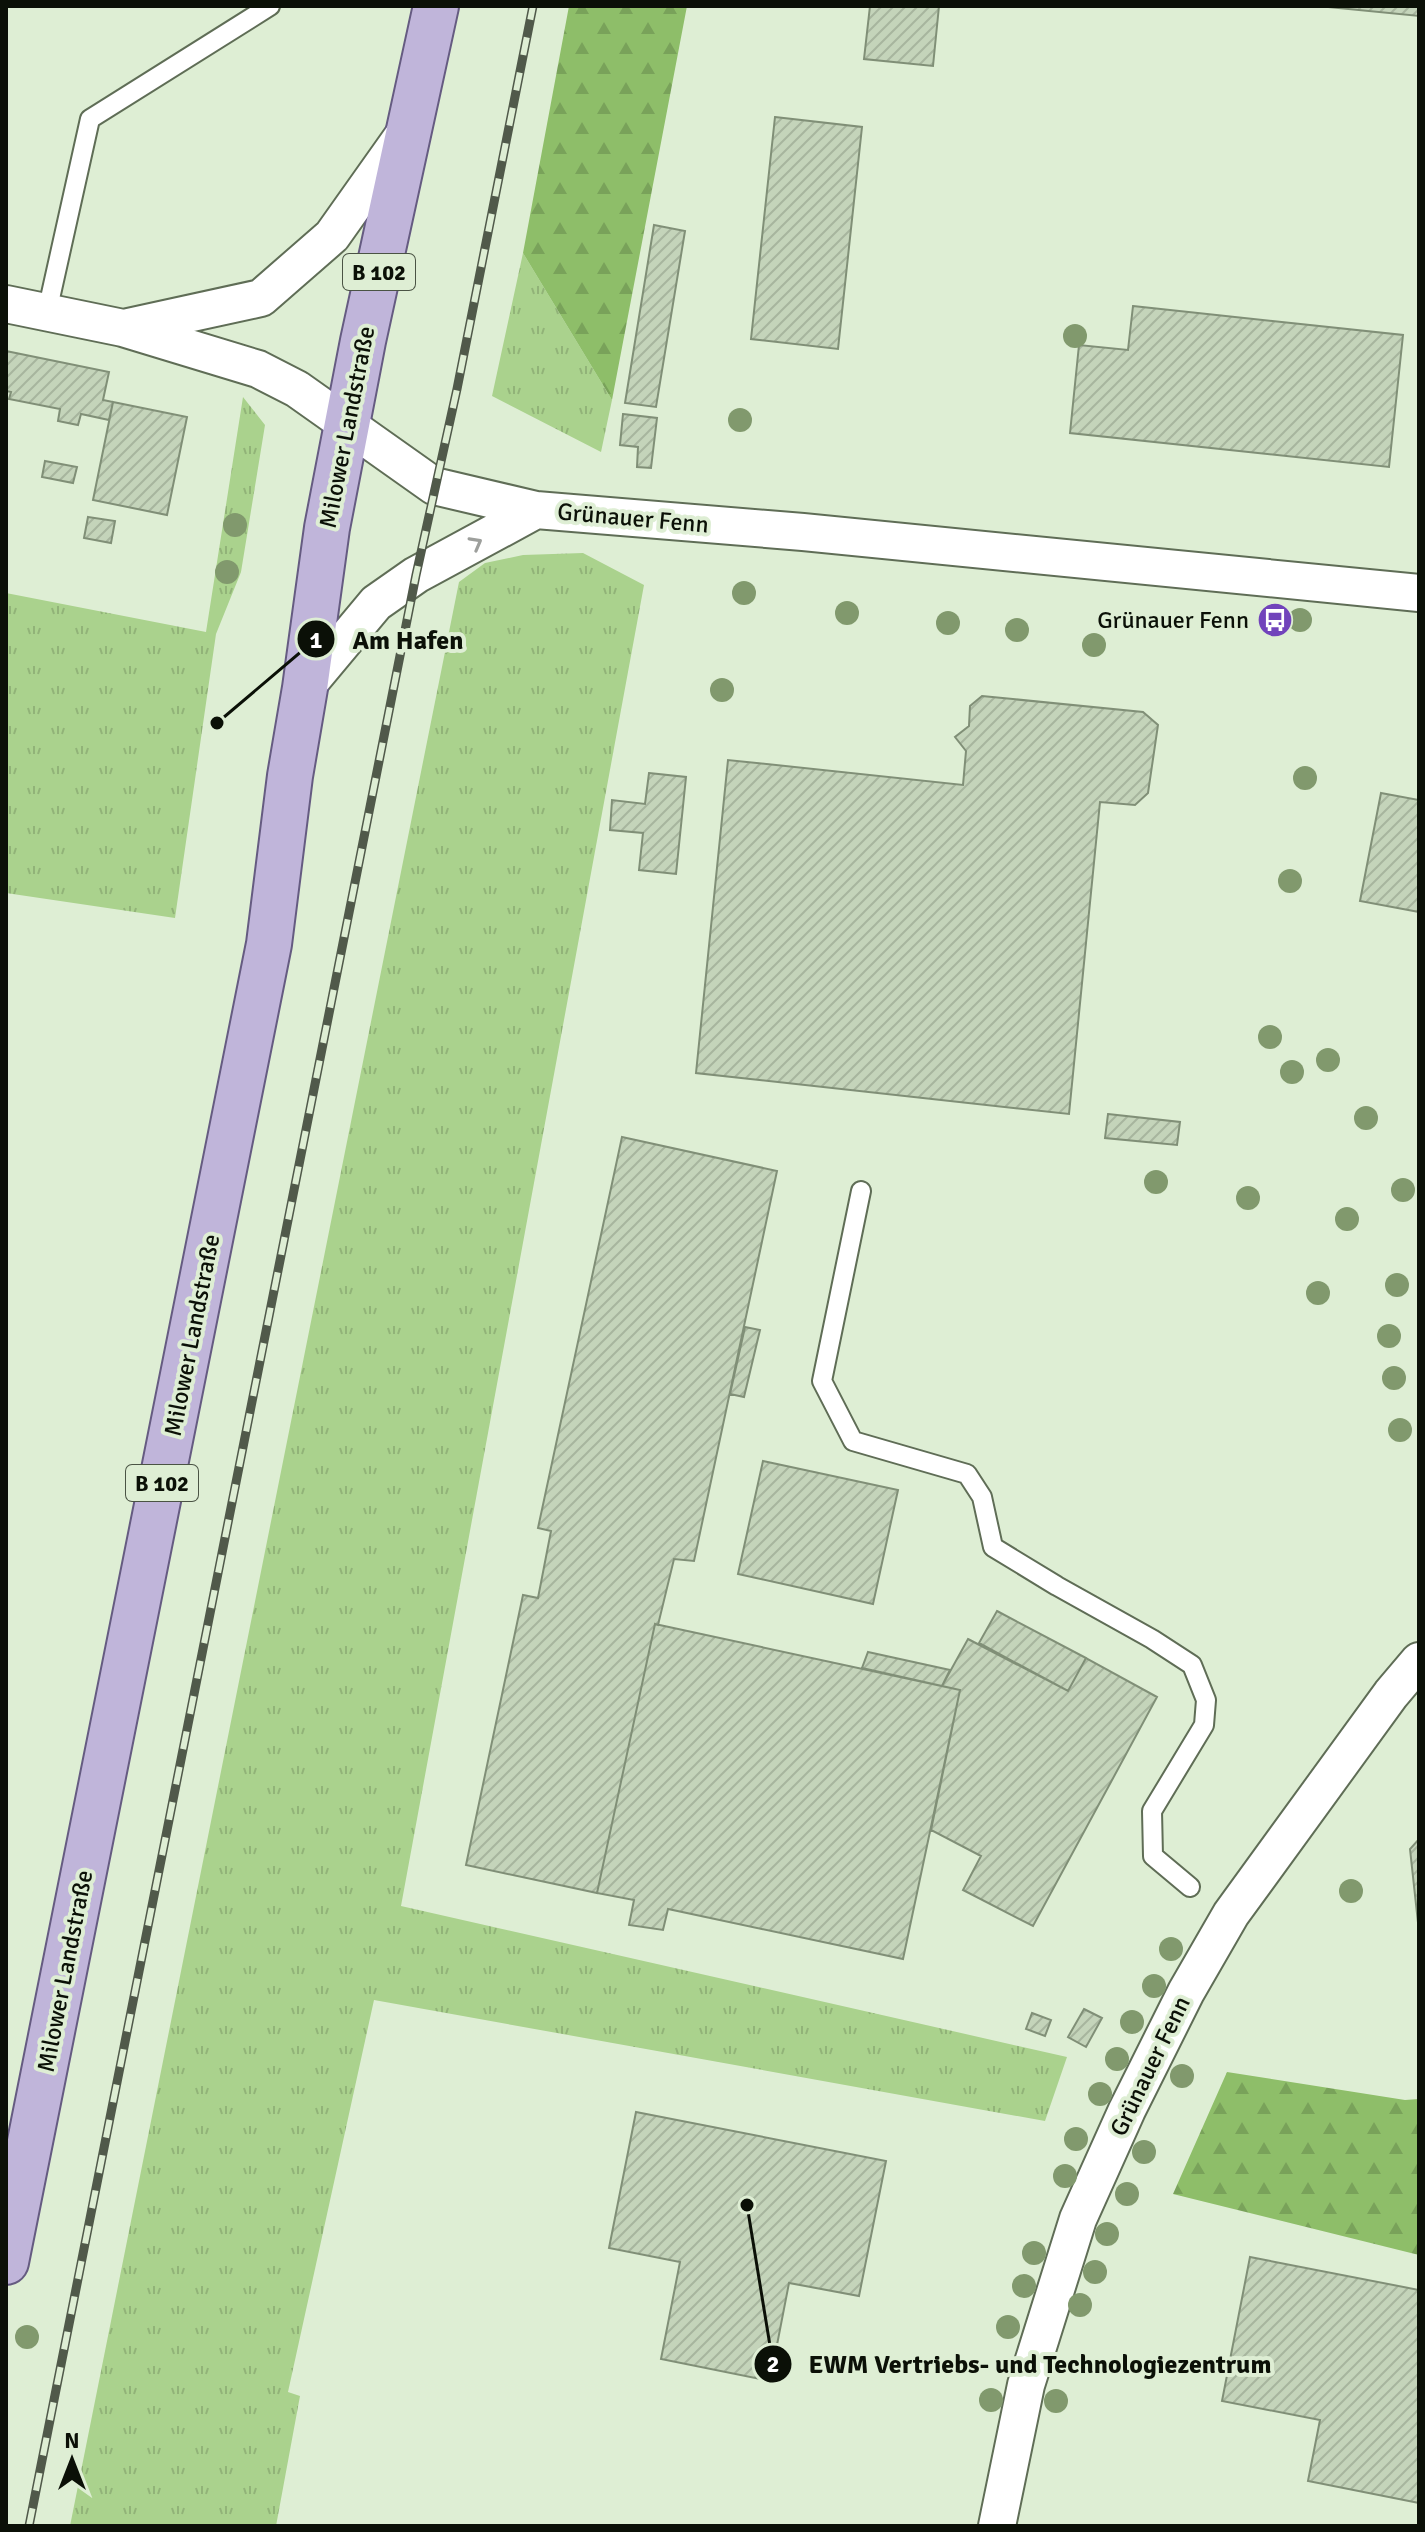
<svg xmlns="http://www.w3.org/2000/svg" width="1425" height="2532" viewBox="0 0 1425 2532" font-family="Signika,sans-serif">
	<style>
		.grass { fill: url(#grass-tufts) }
		.forest { fill: url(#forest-firs) }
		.building { fill: url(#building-hatch); stroke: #808f77; stroke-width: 2 }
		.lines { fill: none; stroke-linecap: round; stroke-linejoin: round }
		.lane-casing { stroke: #5f6d56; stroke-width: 22 }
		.street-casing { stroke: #5f6d56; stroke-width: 40 }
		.primary-casing { stroke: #655b81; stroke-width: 48 }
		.lane { stroke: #fff; stroke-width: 18 }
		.street { stroke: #fff; stroke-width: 36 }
		.primary { stroke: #c0b5da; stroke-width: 44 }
		.rail-casing { stroke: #50594a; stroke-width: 9 }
		.rail { stroke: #deeed4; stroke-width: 6; stroke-dasharray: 18; stroke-linecap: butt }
		.tree { fill: #81996d }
		.oneway { stroke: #9d9f9c }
		.labels { text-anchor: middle; stroke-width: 8; stroke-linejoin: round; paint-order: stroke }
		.shield { fill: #deeed4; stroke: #4a5344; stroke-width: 2 }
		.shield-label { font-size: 22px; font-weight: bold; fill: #0b1007 }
		.street-label { font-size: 24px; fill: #0b1007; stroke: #deeed4 }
		.poi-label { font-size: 24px; fill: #0b1007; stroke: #deeed4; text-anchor: end }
		.leader { fill: none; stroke: #0b1007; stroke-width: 3 }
		.callout-dot { fill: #0b1007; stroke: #deeed4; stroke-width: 3 }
		.mark-label { font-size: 24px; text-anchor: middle; font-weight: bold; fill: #fff }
		.callout-label { font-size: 26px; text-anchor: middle; font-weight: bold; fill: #0b1007; stroke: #deeed4; stroke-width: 8; stroke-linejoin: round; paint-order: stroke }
	</style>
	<defs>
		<pattern id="grass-tufts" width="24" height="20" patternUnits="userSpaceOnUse" patternTransform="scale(2)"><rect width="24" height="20" fill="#aad28d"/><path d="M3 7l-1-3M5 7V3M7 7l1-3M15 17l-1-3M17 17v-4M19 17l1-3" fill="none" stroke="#91b378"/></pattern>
		<pattern id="forest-firs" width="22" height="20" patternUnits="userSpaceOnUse" patternTransform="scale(2)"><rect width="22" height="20" fill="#8ebe69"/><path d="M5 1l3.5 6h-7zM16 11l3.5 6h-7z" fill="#79a25a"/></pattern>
		<pattern id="building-hatch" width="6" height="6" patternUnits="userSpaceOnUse" patternTransform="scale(2)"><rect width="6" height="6" fill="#c4d4ba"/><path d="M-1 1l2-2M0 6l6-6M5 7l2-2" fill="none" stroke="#a7b59e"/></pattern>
	</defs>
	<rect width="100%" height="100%" fill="#deeed4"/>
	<path class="grass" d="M523 253 612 400 601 452 492 396Z
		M243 397 265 425 241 572 216 634 175 918 6 893V593L206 632Z
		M583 553 644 585 401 1906 1067 2057 1045 2121 374 2000 288 2392 300 2396 276 2526H70L459 582 485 563 523 555Z"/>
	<path class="forest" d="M569 6H687L612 400 523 253Z
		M1227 2072 1405 2100 1419 2099V2255L1173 2194Z"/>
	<path class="building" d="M870 6H939L933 66 864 59Z
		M1318 6H1419V16Z
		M775 117 862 127 838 349 751 339Z
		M654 225 685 231 656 407 625 403Z
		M1133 306 1403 335 1389 467 1070 433 1079 345 1128 350Z
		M6 351 109 372 103 400 113 402 109 420 81 414 78 425 58 421 60 409 9 399 11 392 6 391Z
		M113 402 187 417 167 515 93 500Z
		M623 414 657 418 651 468 637 467 638 447 620 445Z
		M45 461 77 467 73 483 42 477Z
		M88 517 115 521 111 543 84 538Z
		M982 696 1143 712 1158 725 1148 793 1135 805 1100 802 1069 1114 696 1073 728 760 963 785 966 751 955 737 969 726 970 706Z
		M649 773 686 777 676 874 639 870 643 833 610 830 612 800 645 804Z
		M1381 793 1419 800V912L1360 901Z
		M1108 1114 1180 1122 1177 1145 1105 1138Z
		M622 1137 777 1171 694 1561 674 1559 658 1625 655 1624 597 1893 466 1865 523 1595 538 1598 551 1531 538 1528Z
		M745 1327 760 1330 744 1397 730 1394Z
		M763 1461 898 1490 873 1604 738 1574Z
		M997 1611 1086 1658 1068 1691 979 1643Z
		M655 1624 960 1690 903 1959 668 1909 663 1930 629 1925 634 1900 597 1893Z
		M968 1639 1068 1691 1086 1658 1157 1697 1033 1926 963 1890 981 1856 931 1830 960 1690 942 1686Z
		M868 1652 950 1670 942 1686 862 1668Z
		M1419 1839V1932L1410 1849Z
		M1084 2009 1102 2018 1086 2047 1068 2037Z
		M1032 2013 1051 2020 1045 2036 1026 2029Z
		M636 2112 886 2161 859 2296 789 2283 770 2381 661 2359 680 2262 609 2248Z
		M1250 2257 1419 2290V2503L1308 2481 1320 2420 1222 2401Z"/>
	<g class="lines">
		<defs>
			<path id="lane" d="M47 312 90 119 270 6
				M861 1191 822 1381 853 1441 967 1474 982 1497 993 1547 1057 1586 1152 1639 1192 1665 1206 1700 1204 1725 1152 1811 1153 1856 1190 1887"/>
			<path id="street" d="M6 304 123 328 258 369 297 389 434 486 536 510 803 532 1419 593
				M128 327 261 298 332 236 405 133
				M305 688 376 603 416 575 536 510
				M997 2526 1026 2385 1078 2219 1127 2110 1186 1992 1231 1914 1391 1694 1419 1661"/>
			<path id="primary" d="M6 2262 269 944 290 776 305 688 327 528 363 341 436 6"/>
		</defs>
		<use href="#lane" class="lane-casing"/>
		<use href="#street" class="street-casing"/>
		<use href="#primary" class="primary-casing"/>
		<use href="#lane" class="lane"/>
		<use href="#street" class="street"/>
		<use href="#primary" class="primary"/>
		<defs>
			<path id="rail" d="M29 2526 416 575 457 389 533 6"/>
		</defs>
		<use href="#rail" class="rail-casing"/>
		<use href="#rail" class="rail"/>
	</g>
	<g class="tree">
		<circle cx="1075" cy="336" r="12"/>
		<circle cx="740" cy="420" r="12"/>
		<circle cx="235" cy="525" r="12"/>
		<circle cx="227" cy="572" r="12"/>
		<circle cx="744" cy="593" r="12"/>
		<circle cx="847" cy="613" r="12"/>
		<circle cx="1300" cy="620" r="12"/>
		<circle cx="948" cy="623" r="12"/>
		<circle cx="1017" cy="630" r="12"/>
		<circle cx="1094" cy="645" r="12"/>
		<circle cx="722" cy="690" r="12"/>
		<circle cx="1305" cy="778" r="12"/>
		<circle cx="1290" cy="881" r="12"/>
		<circle cx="1270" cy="1037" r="12"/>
		<circle cx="1328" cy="1060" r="12"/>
		<circle cx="1292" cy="1072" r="12"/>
		<circle cx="1366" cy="1118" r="12"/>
		<circle cx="1156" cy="1182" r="12"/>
		<circle cx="1403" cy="1190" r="12"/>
		<circle cx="1248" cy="1198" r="12"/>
		<circle cx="1347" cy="1219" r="12"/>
		<circle cx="1397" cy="1285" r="12"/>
		<circle cx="1318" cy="1293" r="12"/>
		<circle cx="1389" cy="1336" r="12"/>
		<circle cx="1394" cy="1378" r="12"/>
		<circle cx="1400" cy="1430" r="12"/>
		<circle cx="1351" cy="1891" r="12"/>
		<circle cx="1171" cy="1949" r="12"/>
		<circle cx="1154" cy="1986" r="12"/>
		<circle cx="1132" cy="2022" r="12"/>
		<circle cx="1117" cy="2059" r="12"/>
		<circle cx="1182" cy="2076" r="12"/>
		<circle cx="1100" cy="2094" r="12"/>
		<circle cx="1076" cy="2139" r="12"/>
		<circle cx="1144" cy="2152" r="12"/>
		<circle cx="1065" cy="2176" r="12"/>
		<circle cx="1127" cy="2194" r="12"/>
		<circle cx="1107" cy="2234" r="12"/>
		<circle cx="1034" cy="2253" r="12"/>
		<circle cx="1095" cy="2272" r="12"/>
		<circle cx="1024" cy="2286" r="12"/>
		<circle cx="1080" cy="2305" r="12"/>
		<circle cx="1008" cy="2327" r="12"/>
		<circle cx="27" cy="2337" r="12"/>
		<circle cx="991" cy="2400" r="12"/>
		<circle cx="1056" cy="2401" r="12"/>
	</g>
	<defs><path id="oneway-chevron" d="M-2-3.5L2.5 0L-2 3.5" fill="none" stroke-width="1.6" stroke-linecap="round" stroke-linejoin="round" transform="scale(2)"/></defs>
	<use class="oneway" href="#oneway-chevron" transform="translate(476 543) rotate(-29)"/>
	<defs>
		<symbol id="bus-disc" viewBox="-11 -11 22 22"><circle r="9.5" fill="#7143bb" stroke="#deeed4"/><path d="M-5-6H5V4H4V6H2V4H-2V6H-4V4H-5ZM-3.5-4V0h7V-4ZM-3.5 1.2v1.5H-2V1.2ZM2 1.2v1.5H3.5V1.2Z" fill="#fff"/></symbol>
	</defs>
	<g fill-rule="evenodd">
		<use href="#bus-disc" x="1255" y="600" width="40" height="40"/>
	</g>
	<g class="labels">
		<g class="shield">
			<rect x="343" y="254" width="72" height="36" rx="6"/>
			<rect x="126" y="1465" width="72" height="36" rx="6"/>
		</g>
		<g class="shield-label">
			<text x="379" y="280">B 102</text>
			<text x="162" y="1491">B 102</text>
		</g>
		<g class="street-label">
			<text transform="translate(347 427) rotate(-79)" y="8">Milower Landstraße</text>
			<text transform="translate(633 518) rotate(5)" y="8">Grünauer Fenn</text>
			<text transform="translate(192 1335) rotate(-79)" y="8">Milower Landstraße</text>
			<text transform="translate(65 1971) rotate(-79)" y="8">Milower Landstraße</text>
			<text transform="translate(1150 2066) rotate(-64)" y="8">Grünauer Fenn</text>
		</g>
		<g class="poi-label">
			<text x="1249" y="628">Grünauer Fenn</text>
		</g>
	</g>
	<path class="leader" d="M217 723L316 639M747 2205L773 2364"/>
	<g class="callout-dot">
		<circle cx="217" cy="723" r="8"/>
		<circle cx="747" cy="2205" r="8"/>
		<circle cx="316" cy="639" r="20"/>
		<circle cx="773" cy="2364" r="20"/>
	</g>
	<g class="mark-label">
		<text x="316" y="648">1</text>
		<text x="773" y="2372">2</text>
	</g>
	<g class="callout-label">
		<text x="408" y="649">Am Hafen</text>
		<text x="1040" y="2373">EWM Vertriebs- und Technologiezentrum</text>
	</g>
	<rect width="1425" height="2532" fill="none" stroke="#0b1007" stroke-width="16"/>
	<g transform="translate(72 2460)" stroke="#deeed4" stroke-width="6" paint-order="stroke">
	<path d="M0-6L14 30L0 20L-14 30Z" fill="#0b1007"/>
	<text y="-12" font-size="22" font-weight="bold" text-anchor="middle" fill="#0b1007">N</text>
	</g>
</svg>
